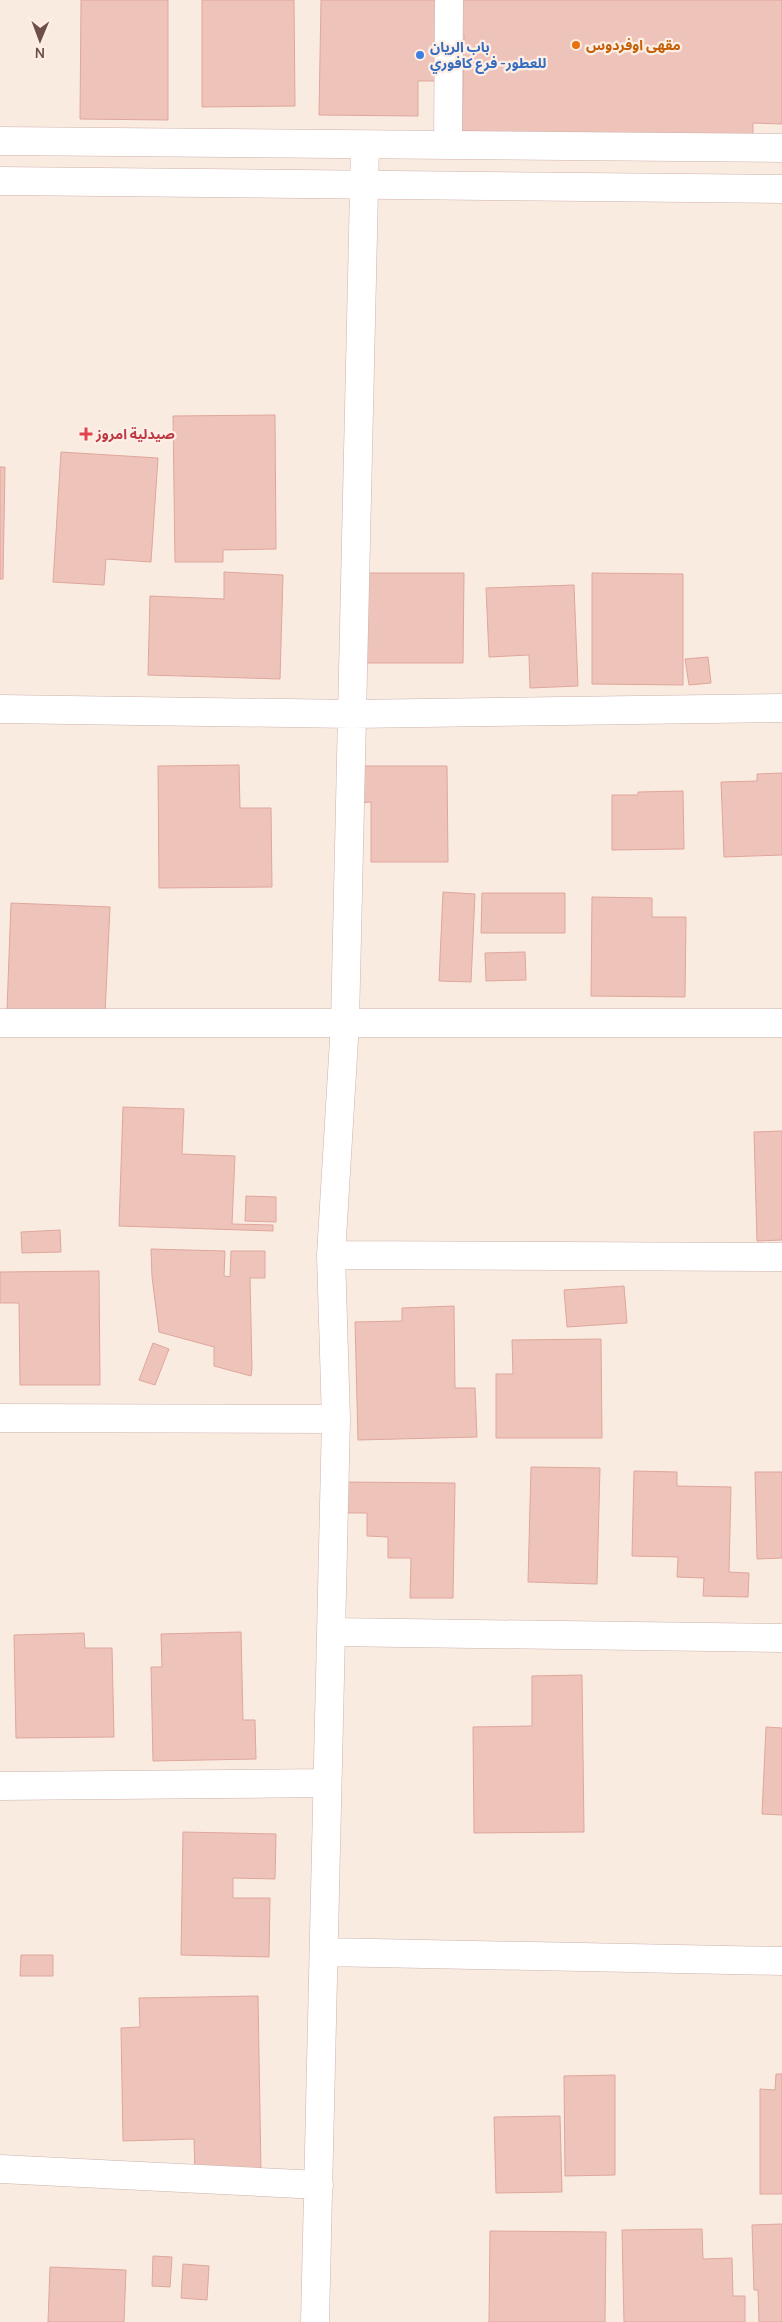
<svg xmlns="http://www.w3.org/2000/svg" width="782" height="2322" viewBox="0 0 782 2322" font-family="Manrope,'Noto Sans Arabic',sans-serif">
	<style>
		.building { fill: #eec3ba; stroke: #dfa69c }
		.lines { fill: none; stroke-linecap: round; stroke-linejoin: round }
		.street-casing { stroke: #ccb3ab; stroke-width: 29 }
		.secondary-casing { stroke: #cfb1a9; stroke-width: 29 }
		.street { stroke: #fff; stroke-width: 28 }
		.secondary { stroke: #fff; stroke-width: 28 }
		.food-dot { fill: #e8710a; stroke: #feefe6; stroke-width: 2 }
		.shop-dot { fill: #3f7fe0; stroke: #feefe6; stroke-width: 2 }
		.health-dot { fill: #e0444e; stroke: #feefe6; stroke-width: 2 }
		.labels { text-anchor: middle; stroke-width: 4.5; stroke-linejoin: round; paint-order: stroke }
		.food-label { font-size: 14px; font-weight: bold; fill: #c56008; stroke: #feefe6; text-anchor: start }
		.shop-label { font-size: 14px; font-weight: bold; fill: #366cbe; stroke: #feefe6; text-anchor: start }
		.health-label { font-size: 14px; font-weight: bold; fill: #be3a42; stroke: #feefe6; text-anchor: start }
	</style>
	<rect width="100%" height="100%" fill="#faebe1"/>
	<path class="building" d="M81 0H168V120L80 119Z
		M202 0H294L295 106 202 107Z
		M321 0H441L440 81H418V116L319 115Z
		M457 0H782V124L753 123V139L462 131 464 34H456Z
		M275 415 276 549 223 550V562H175L173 416Z
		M61 452 158 458 151 562 106 559 104 585 53 582Z
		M0 467H5L3 579H0Z
		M224 572 283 575 280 679 148 675 150 596 224 599Z
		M362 573H464L463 663H361Z
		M592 573 683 574V685L592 684Z
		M574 585 578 686 530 688 529 655 489 657 486 588Z
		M708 657 711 683 689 685 685 659Z
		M239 765 240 808H271L272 887 159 888 158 766Z
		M356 766H447L448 862H371V802L355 803Z
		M782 773V855L724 857 721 782 757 781V774Z
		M683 791 684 849 612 850V795H638V792Z
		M443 892 475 894 471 982 439 981Z
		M482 893H565V933H481Z
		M592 897 652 898V917H686L685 997 591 996Z
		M11 903 110 907 105 1014 7 1010Z
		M525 952 526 980 486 981 485 953Z
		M123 1107 184 1109 182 1154 235 1156 232 1224 273 1225V1231L119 1226Z
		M782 1131V1240L757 1241 754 1132Z
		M246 1196 276 1197V1222L245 1221Z
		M60 1230 61 1252 22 1253 21 1232Z
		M151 1249 225 1251 224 1276 230 1277 231 1251H265V1278H250L252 1369 251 1376 214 1366V1347L159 1332 152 1277Z
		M99 1271 100 1385H20L19 1303H0V1272Z
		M624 1286 627 1323 567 1327 564 1290Z
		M454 1306 455 1388H475L477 1437 358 1440 355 1322 402 1321V1308Z
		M601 1339 602 1438H496V1374H513L512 1340Z
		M153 1343 169 1349 155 1385 139 1380Z
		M531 1467 600 1468 597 1584 528 1582Z
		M634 1471 677 1472V1486L731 1487 729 1572 749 1573 748 1597 703 1596 704 1578 677 1577 678 1557 632 1556Z
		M755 1472H782V1558L757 1559Z
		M342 1482 455 1483 453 1598H410L411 1558H388V1537L367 1536V1513H342Z
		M241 1632 243 1720H255L256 1759 153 1761 151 1667H162L161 1634Z
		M84 1633 85 1648H112L114 1737 16 1738 14 1635Z
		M582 1675 584 1832 474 1833 473 1727 532 1726V1676Z
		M766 1727 782 1728V1815L762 1814Z
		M183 1832 276 1834 275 1879 233 1878V1898H270L269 1957 181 1955Z
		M21 1955H53V1976H20Z
		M258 1996 261 2173 195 2174 194 2139 123 2141 121 2028 140 2027 139 1998Z
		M776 2074H782V2194H760V2089L775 2090Z
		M615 2075V2175L565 2176 564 2076Z
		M560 2116 562 2192 496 2193 494 2117Z
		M782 2224V2322H759L758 2290H754L752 2225Z
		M702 2229 703 2259 732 2258 733 2296H745V2322H624L622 2230Z
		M490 2231 606 2232 605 2322H489Z
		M153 2256 172 2257 170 2287 152 2286Z
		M183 2264 209 2266 207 2300 181 2298Z
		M50 2267 126 2270 124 2322H48Z"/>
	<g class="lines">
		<defs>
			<path id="street" d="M448 144 449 0
				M0 709 352 714 782 708
				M0 1023H782
				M331 1255 782 1257
				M0 1418 336 1419
				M331 1632 782 1638
				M0 1786 327 1783
				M324 1952 782 1961
				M0 2169 319 2185
				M315 2322 336 1419 331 1255 345 1023 365 146"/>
			<path id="secondary" d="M0 141 782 148
				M0 181 782 189"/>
		</defs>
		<use href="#street" class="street-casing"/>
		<use href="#secondary" class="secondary-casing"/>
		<use href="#street" class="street"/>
		<use href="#secondary" class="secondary"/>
	</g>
	<circle class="food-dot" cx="576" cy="45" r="5"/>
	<circle class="shop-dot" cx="420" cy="55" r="5"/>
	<path class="health-dot" d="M83.5 426.5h5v5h5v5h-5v5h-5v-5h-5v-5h5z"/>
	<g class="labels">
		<g class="food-label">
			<text x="586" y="50">مقهى اوفردوس</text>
		</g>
		<g class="shop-label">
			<text x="430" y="52">باب الريان<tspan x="430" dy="16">للعطور- فرع كافوري</tspan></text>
		</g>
		<g class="health-label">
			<text x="96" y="439">صيدلية امروز</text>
		</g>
	</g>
	<g transform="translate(40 40) rotate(181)" stroke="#feefe6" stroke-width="4" paint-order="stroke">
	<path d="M0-4L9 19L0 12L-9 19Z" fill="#6f4f4a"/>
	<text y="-8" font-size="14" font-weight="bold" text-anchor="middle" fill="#6f4f4a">N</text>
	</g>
</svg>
